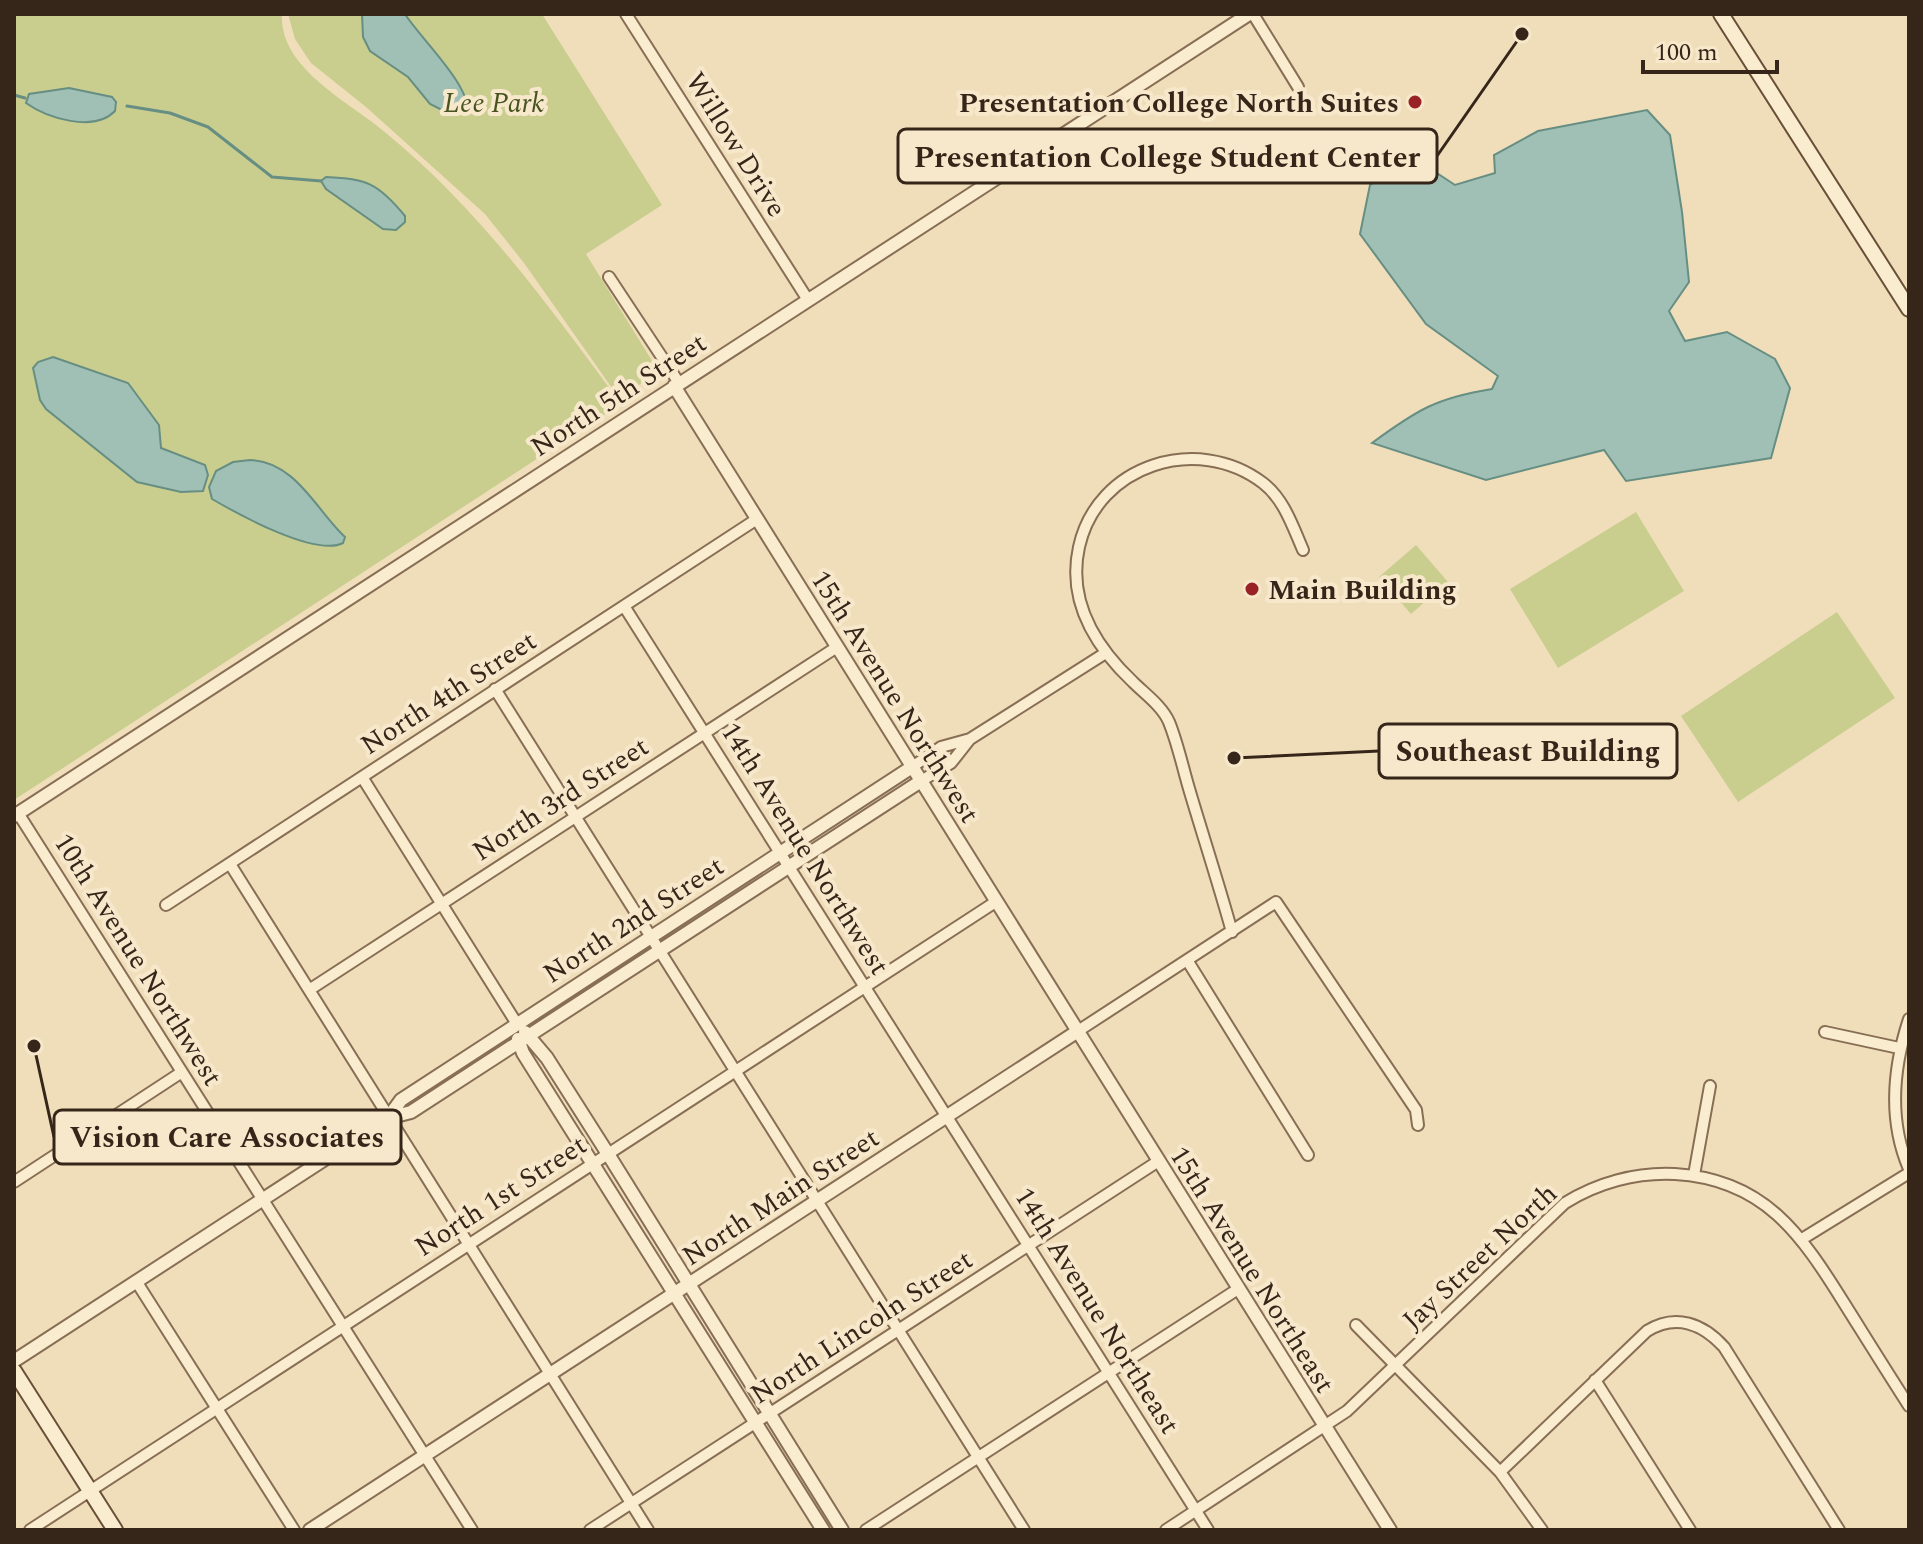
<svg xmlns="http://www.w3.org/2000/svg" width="1923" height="1544" viewBox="0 0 1923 1544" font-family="Spectral,serif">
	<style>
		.green { fill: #c9ce8f }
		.water { fill: #a0c0b5; stroke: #678e83; stroke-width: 2 }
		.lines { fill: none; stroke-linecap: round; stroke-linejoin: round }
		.stream { stroke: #678e83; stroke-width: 3 }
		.minor-casing { stroke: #876e54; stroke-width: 14 }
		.tertiary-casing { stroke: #876e54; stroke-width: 16 }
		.secondary-casing { stroke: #694f38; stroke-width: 18 }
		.minor { stroke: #faeccf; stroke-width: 10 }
		.tertiary { stroke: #faeccf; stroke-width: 12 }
		.secondary { stroke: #faeccf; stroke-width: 14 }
		.poi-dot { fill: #992227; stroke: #f7e8cb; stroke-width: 3 }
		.labels { text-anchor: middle; stroke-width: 8; stroke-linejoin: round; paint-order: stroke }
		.park-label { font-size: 28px; font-style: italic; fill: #485320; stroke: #f7e8cb }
		.poi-label { font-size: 28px; font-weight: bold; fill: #36261a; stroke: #f7e8cb; text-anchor: end }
		.street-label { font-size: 28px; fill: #36261a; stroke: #f7e8cb }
		.leader { fill: none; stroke: #36261a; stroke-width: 3 }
		.callout-dot { fill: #36261a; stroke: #f7e8cb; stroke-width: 3 }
		.callout { fill: #f7e8cb; stroke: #36261a; stroke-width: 3 }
		.callout-label { font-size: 30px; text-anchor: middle; font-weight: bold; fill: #36261a }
	</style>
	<rect width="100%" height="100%" fill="#f0debb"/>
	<path class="green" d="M14 14H282C279 69 350 102 386 133 480 210 549 306 621 404L14 800Z
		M288 14H542L662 205 586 254 659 372 619 398 524 263 485 214 366 107 311 63 295 39Z
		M1636 512 1684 591 1558 668 1510 589Z
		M1416 545 1448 582 1411 614 1379 577Z
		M1837 612 1895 698 1738 802 1681 716Z"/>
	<path class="water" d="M362 14H405C420 38 470 84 468 113L446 112 430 104 408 77 370 51 363 37Z
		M69 88 112 97 116 102 115 111C94 133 47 118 26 103L29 94Z
		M1647 110 1670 135 1682 212 1689 282 1669 311 1685 341 1727 332 1775 359 1790 388 1771 458 1626 481 1604 450 1486 480 1372 443C1417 410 1436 398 1492 389L1498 376 1426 324 1360 234 1370 185 1414 158 1455 185 1495 173 1494 155 1538 131Z
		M326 177C367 179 378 183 405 216V222L396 230 383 229 326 189 321 181Z
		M53 357 128 383 159 425 161 448 205 465 208 475 203 491 181 492 137 482 46 409 40 400 33 368 38 362Z
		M250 460C295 461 317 511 345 537L343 543C315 557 238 514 212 499L209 487 216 471 233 462Z"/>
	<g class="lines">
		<path class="stream" d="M14 95 25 98
			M127 106 170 113 208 127 272 177 321 181"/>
		<defs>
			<path id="minor" d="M626 14 808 300
				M1253 14 1298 87
				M609 277 679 383
				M624 606 1208 1530
				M495 689 1024 1530
				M912 767 941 747 970 739 1104 654
				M362 777 517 1024
				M921 781 951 763 970 739
				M18 813 472 1530
				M230 864 648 1530
				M166 905 757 519
				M1232 932C1219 885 1204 839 1190 792 1183 769 1178 744 1169 722 1162 706 1145 694 1133 682 1096 647 1067 601 1079 547 1097 465 1197 433 1263 483 1284 499 1293 527 1303 550
				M1187 960 1308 1155
				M309 990 837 647
				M1909 1019C1893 1068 1888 1120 1909 1169
				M1078 1031 1276 902 1416 1110 1418 1125
				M1825 1032 1899 1048
				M1694 1175 1710 1086
				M14 1182 182 1072
				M1802 1239 1909 1173
				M136 1281 294 1530
				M1356 1325 1500 1472 1542 1530
				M1595 1380 1690 1530
				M1500 1472 1647 1331C1676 1313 1703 1324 1724 1347L1839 1530
				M30 1530 997 901
				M590 1530 1157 1162
				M866 1530 1238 1289
				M1166 1530 1347 1411 1565 1203C1597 1183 1636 1172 1675 1174 1764 1179 1801 1234 1844 1303 1866 1338 1887 1372 1909 1406"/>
			<path id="tertiary" d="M674 386 1390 1530
				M14 816 1249 14
				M525 1032 547 1058 608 1154 842 1530
				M518 1039 523 1053 823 1530
				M388 1118 401 1100 912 767
				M14 1361 388 1118 411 1112 921 781
				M310 1530 1078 1031"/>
			<path id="secondary" d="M1721 14 1909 309
				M14 1371 115 1530"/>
		</defs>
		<use href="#minor" class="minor-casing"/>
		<use href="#tertiary" class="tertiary-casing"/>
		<use href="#secondary" class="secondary-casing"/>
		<use href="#minor" class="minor"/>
		<use href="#tertiary" class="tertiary"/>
		<use href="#secondary" class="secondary"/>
	</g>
	<g class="poi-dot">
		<circle cx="1415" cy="102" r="8"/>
		<circle cx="1252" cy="589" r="8"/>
	</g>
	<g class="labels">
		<g class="park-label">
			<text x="494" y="112">Lee Park</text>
		</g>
		<g class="poi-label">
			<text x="1399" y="112">Presentation College North Suites</text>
			<text x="1268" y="599" text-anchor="start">Main Building</text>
		</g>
		<g class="street-label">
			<text transform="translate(737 144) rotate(58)" y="10">Willow Drive</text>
			<text transform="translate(618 394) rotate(-33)" y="10">North 5th Street</text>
			<text transform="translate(448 692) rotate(-33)" y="10">North 4th Street</text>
			<text transform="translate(896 696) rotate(58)" y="10">15th Avenue Northwest</text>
			<text transform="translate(560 798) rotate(-33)" y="10">North 3rd Street</text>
			<text transform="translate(806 848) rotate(58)" y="10">14th Avenue Northwest</text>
			<text transform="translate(633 919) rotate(-33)" y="10">North 2nd Street</text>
			<text transform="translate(139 959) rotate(58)" y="10">10th Avenue Northwest</text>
			<text transform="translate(500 1195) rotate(-33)" y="10">North 1st Street</text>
			<text transform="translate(780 1196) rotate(-33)" y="10">North Main Street</text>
			<text transform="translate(1479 1256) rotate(-43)" y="10">Jay Street North</text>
			<text transform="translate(1253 1269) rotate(58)" y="10">15th Avenue Northeast</text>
			<text transform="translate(1098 1310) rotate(58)" y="10">14th Avenue Northeast</text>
			<text transform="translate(861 1326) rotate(-33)" y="10">North Lincoln Street</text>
		</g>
	</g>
	<path class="leader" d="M1522 34L1437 156M1234 758L1379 751M34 1046L54 1137"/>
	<g class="callout-dot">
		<circle cx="1522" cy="34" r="8"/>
		<circle cx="1234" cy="758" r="8"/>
		<circle cx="34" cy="1046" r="8"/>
	</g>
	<g class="callout">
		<rect x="898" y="129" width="539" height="54" rx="8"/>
		<rect x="1379" y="724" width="298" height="54" rx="8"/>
		<rect x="54" y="1110" width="347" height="54" rx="8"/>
	</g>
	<g class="callout-label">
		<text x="1167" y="167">Presentation College Student Center</text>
		<text x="1528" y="761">Southeast Building</text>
		<text x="227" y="1147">Vision Care Associates</text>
	</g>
	<rect width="1923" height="1544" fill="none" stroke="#36261a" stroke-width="32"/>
	<path d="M1643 60v12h134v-12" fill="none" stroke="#36261a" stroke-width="4"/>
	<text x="1655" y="60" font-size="24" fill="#36261a" stroke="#f7e8cb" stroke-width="6" paint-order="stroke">100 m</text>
</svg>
